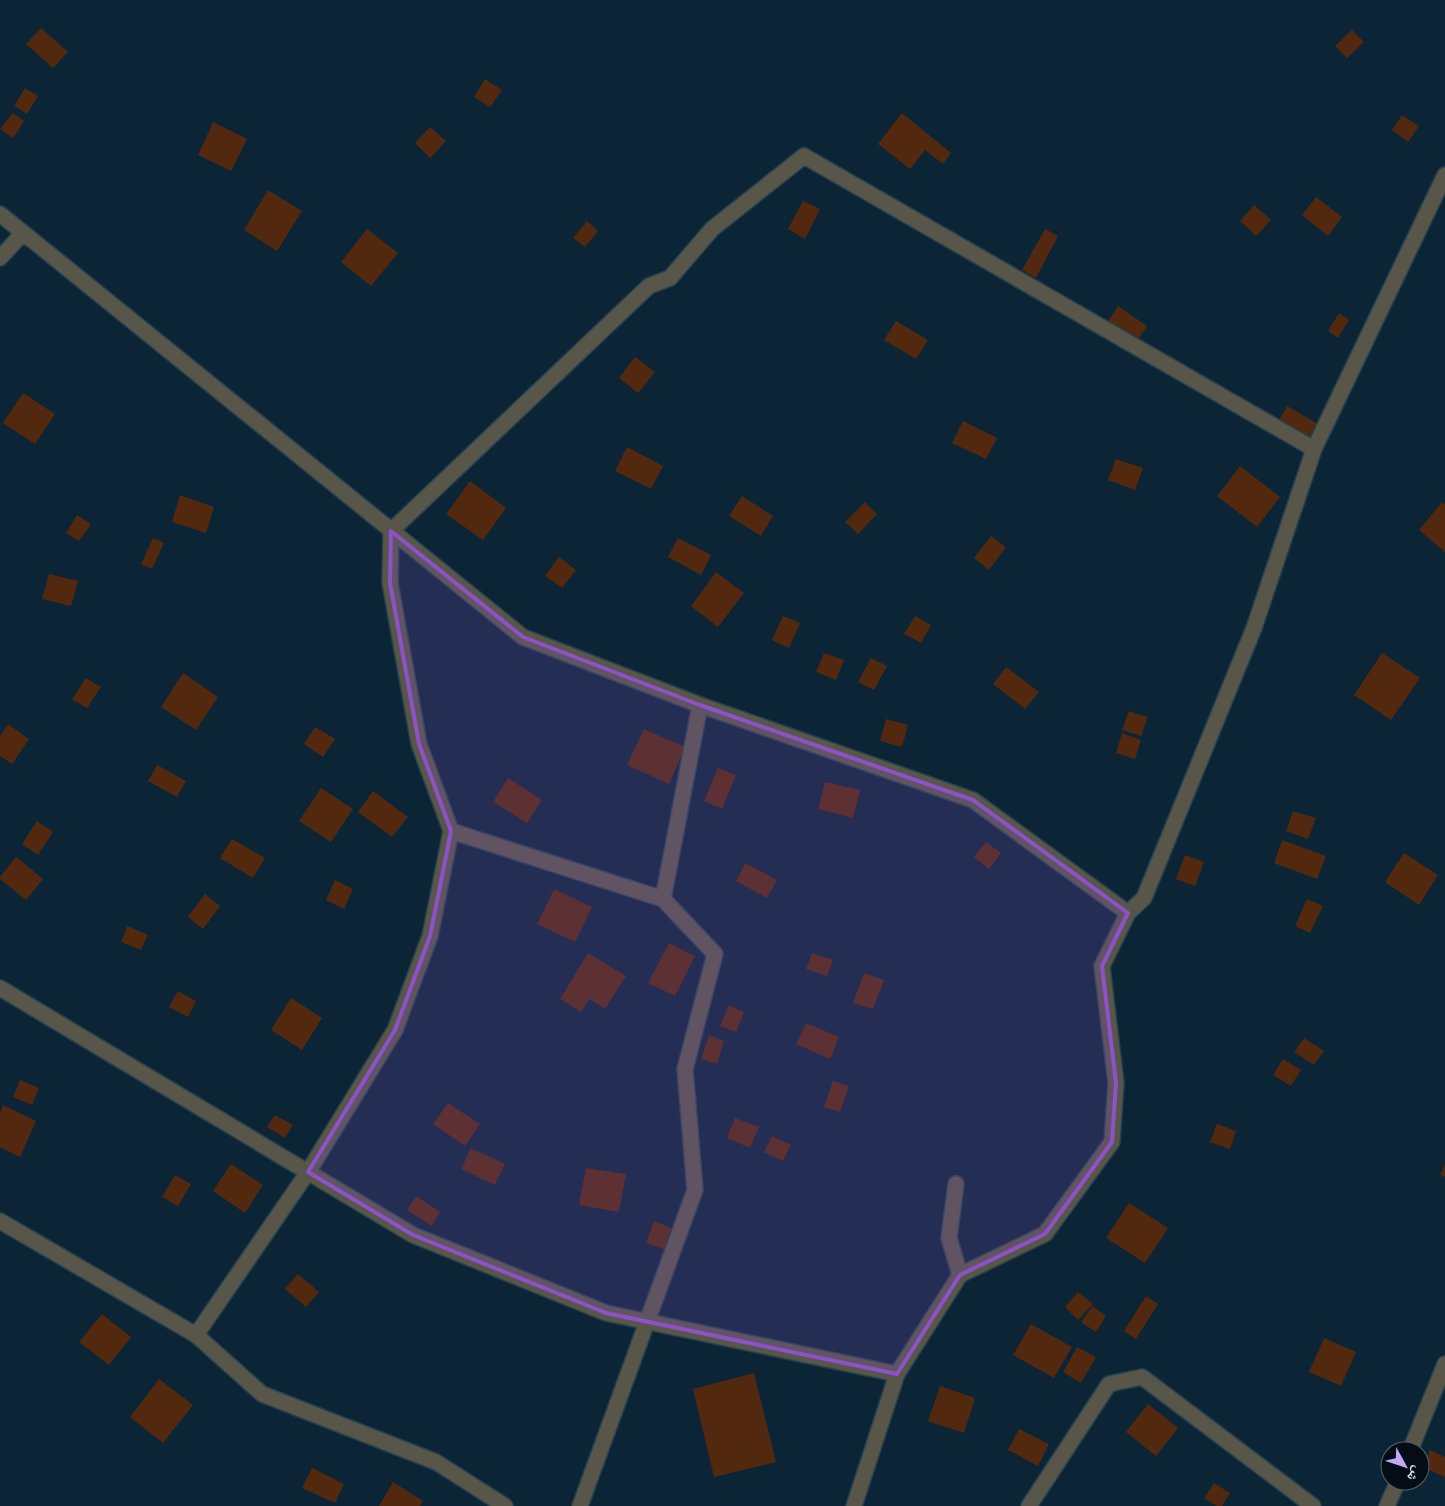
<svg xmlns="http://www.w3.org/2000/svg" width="1445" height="1506" viewBox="0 0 1445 1506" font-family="'Work Sans','Noto Naskh Arabic',sans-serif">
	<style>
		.building { fill: #52290e }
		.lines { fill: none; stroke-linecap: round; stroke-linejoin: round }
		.minor-casing { stroke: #274050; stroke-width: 18 }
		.minor { stroke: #575649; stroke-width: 15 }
		.marked { fill: #8d51c8; fill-opacity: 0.2; stroke: #8d51c8; stroke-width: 4; stroke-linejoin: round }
	</style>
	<rect width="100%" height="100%" fill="#0b2536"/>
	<path class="building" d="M41 28 68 52 53 68 26 44Z
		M1352 30 1364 42 1347 58 1335 46Z
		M485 79 502 90 490 107 474 97Z
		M25 88 38 96 27 114 14 106Z
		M13 113 24 121 13 138 0 129Z
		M902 113 951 153 943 164 925 150 910 169 878 144Z
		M1402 115 1419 126 1408 142 1392 130Z
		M213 122 247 139 231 171 198 155Z
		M430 127 446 141 430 158 415 143Z
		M268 190 302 211 277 251 244 230Z
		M1316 197 1342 217 1328 236 1302 215Z
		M803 201 820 209 805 239 788 229Z
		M1254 205 1271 220 1256 236 1240 221Z
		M587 221 598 231 585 247 573 238Z
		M367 229 398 253 371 286 341 262Z
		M1045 229 1058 236 1036 278 1022 270Z
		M1118 306 1147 326 1135 344 1106 324Z
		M1339 313 1349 320 1338 338 1328 331Z
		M896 321 928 340 916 359 884 340Z
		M635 357 655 372 638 393 619 378Z
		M23 393 55 414 35 444 3 423Z
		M1287 406 1318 424 1309 441 1277 424Z
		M963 421 997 438 986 459 952 443Z
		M627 447 663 466 651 489 615 471Z
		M1116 459 1143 468 1135 490 1108 480Z
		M1240 466 1280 497 1257 527 1217 496Z
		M470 481 506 508 483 540 446 514Z
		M180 495 214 507 206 533 172 522Z
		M742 496 773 516 761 536 729 516Z
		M865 502 877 514 858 534 845 522Z
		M1442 502 1445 504V552L1419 530Z
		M77 515 91 524 79 541 66 533Z
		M991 536 1006 547 989 570 974 558Z
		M153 538 164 543 152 569 141 564Z
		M678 538 711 555 701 575 668 557Z
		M559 557 576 570 562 588 545 576Z
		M716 572 744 593 718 627 691 606Z
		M49 574 78 581 71 606 42 599Z
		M783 616 800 623 789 648 772 640Z
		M915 616 931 625 921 643 904 634Z
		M824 653 844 660 836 680 816 672Z
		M1382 653 1420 678 1391 720 1354 695Z
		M871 658 887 666 874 690 858 682Z
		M1006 667 1039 692 1025 709 993 684Z
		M183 673 218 697 196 730 161 707Z
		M86 678 101 687 87 708 72 699Z
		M1129 711 1148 717 1141 736 1122 730Z
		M886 719 908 725 902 747 880 741Z
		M8 724 29 739 12 764 0 756V736Z
		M315 727 335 739 323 757 304 744Z
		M644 729 685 747 669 784 627 765Z
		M1122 733 1141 740 1135 759 1116 753Z
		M157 765 186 781 177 797 148 781Z
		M718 768 736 775 722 809 704 801Z
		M508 778 542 800 527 823 493 802Z
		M825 782 860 790 853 818 818 809Z
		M321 788 353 809 331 842 299 821Z
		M373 791 408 817 392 837 358 812Z
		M1293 811 1316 818 1308 839 1286 831Z
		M37 821 53 832 38 855 22 844Z
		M232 839 265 858 253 878 220 858Z
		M1282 840 1326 856 1317 879 1274 863Z
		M986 842 1001 853 989 869 974 857Z
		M1404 853 1438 875 1419 905 1385 882Z
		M1185 855 1204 862 1195 886 1176 879Z
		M16 857 43 879 26 900 0 879V877Z
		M745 863 777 880 767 898 736 881Z
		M335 880 353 889 344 909 326 900Z
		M554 889 592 907 575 942 537 924Z
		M205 894 220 906 203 929 188 917Z
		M1307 899 1323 906 1310 933 1295 926Z
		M127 926 148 935 141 950 121 942Z
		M669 943 695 956 675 996 648 983Z
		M588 953 626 976 605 1009 589 999 581 1012 560 999Z
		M812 953 833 960 827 976 806 969Z
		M864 973 884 980 873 1009 853 1003Z
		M178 991 196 1001 188 1017 169 1007Z
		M291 998 322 1018 302 1050 271 1030Z
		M729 1005 744 1012 736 1032 720 1026Z
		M806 1023 839 1037 830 1059 796 1044Z
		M709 1035 724 1041 717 1064 701 1059Z
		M1304 1038 1324 1051 1314 1065 1294 1052Z
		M1283 1059 1301 1070 1291 1086 1273 1075Z
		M20 1080 39 1088 32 1105 13 1097Z
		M833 1081 849 1086 840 1112 824 1107Z
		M448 1103 480 1124 465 1146 433 1124Z
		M3 1105 36 1121 20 1157 0 1147V1112Z
		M275 1115 293 1125 285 1138 267 1127Z
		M735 1118 759 1127 750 1148 727 1138Z
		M1217 1124 1236 1131 1230 1149 1210 1142Z
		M772 1136 791 1145 783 1161 764 1152Z
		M471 1148 505 1164 495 1185 461 1169Z
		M231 1164 263 1185 245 1213 213 1191Z
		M1445 1164V1177L1440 1175Z
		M586 1168 626 1174 619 1212 579 1205Z
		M175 1175 191 1184 178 1206 162 1197Z
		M416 1196 440 1212 432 1226 407 1210Z
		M1129 1203 1168 1228 1145 1263 1106 1238Z
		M654 1221 671 1228 664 1249 646 1243Z
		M298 1274 319 1292 306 1307 285 1289Z
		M1078 1292 1093 1304 1078 1320 1065 1307Z
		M1146 1296 1158 1304 1136 1339 1124 1331Z
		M1092 1306 1106 1316 1096 1332 1081 1322Z
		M102 1314 131 1337 109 1365 79 1342Z
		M1031 1324 1072 1347 1054 1378 1013 1355Z
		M1324 1338 1356 1352 1341 1386 1309 1372Z
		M1077 1347 1096 1357 1081 1383 1063 1372Z
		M754 1373 776 1462 714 1477 693 1389Z
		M159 1379 193 1405 163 1443 130 1417Z
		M940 1386 975 1398 964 1433 928 1421Z
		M1148 1404 1178 1428 1156 1456 1126 1432Z
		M1019 1429 1049 1444 1038 1466 1008 1450Z
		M1430 1450 1445 1457V1477L1422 1467Z
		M312 1468 344 1484 335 1503 302 1488Z
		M393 1482 423 1501 420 1506H379Z
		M1214 1483 1230 1493 1222 1506H1217L1204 1498Z"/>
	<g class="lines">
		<defs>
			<path id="minor" d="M0 214 523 637 700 705 973 800 1128 913
				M0 258 23 233
				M451 831 663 899 715 954 685 1069 695 1190 580 1506
				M663 899 700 705
				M0 988 413 1235 606 1313 897 1374
				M956 1184 949 1238 960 1275
				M0 1221 196 1335 262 1394 436 1462 505 1506
				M196 1335 308 1172 395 1030 430 936 451 831 419 744 390 583 391 531 649 286 670 278 712 229 804 156 1314 449
				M1410 1451 1445 1364
				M854 1506 897 1374 960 1275 1045 1234 1112 1142 1116 1083 1102 966 1128 913 1144 898 1254 628 1314 449 1445 175
				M1029 1506 1109 1384 1142 1377 1313 1506
				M1387 1506 1398 1481"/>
		</defs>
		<use href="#minor" class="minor-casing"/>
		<use href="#minor" class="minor"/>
	</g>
	<path class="marked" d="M391 531 523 637 700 705 973 800 1128 913 1102 966 1116 1083 1112 1142 1045 1234 960 1275 897 1374 606 1313 413 1235 308 1172 395 1030 430 936 451 831 419 744 390 583Z"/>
	<g transform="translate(1405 1466) rotate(130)"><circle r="24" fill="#040d15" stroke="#57636c"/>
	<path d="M0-4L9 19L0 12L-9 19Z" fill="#c4a7f1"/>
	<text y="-8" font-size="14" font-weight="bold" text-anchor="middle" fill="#d4e3ee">ش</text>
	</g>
</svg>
